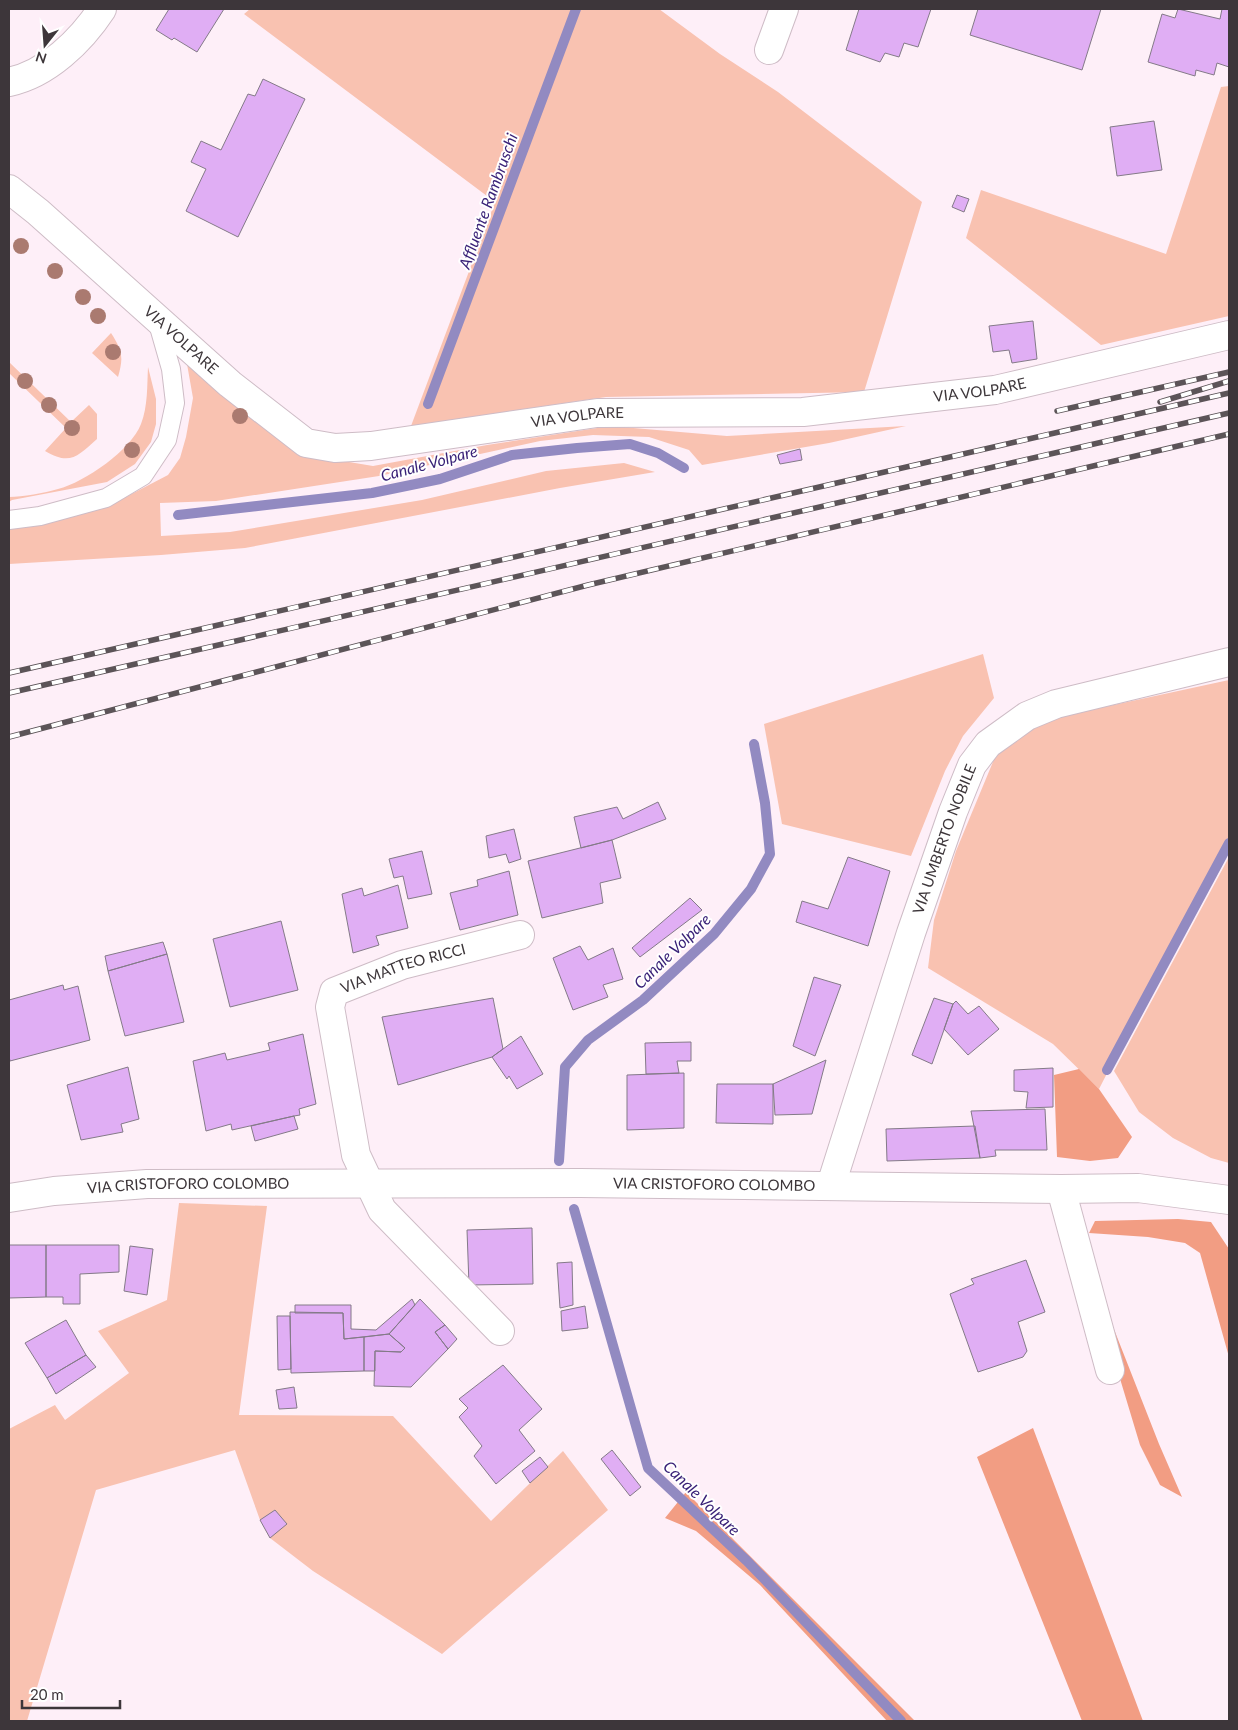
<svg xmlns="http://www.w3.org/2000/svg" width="1238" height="1730" viewBox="0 0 1238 1730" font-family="Lato,sans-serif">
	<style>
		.green { fill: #f9c2b1 }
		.forest { fill: #f29d83 }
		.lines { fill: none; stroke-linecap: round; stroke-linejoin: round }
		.stream { stroke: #928ac1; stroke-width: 10 }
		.building { fill: #e0aef4; stroke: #847a88 }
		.lane-casing { stroke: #cebcc6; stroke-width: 20 }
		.street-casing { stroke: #cebcc6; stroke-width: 30 }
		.lane { stroke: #fff; stroke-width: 18 }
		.street { stroke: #fff; stroke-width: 28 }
		.rail-casing { stroke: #5c5458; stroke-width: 5.5 }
		.rail { stroke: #fff; stroke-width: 4; stroke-dasharray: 11; stroke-linecap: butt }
		.tree { fill: #aa7a70 }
		.labels { text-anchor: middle; stroke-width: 4; stroke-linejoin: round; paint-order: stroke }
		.street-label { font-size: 15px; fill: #3d363a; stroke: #fff }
		.water-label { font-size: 16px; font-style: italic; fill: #371f76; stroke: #fff }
	</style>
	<rect width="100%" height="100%" fill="#feeff8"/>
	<path class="green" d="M250 9H659L720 54 778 92 922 202 864 392 606 397 411 426 495 202 244 14Z
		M1229 86V316L1101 345 966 238 981 190 1166 254 1221 87Z
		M111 333C122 350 124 357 118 377L92 353Z
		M9 362 71 422 89 405 97 414V439C78 456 70 466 45 451L66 428 9 373Z
		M187 364 319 457 373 466 487 445 610 426 727 436 906 426 829 443 702 465 689 450 649 437 593 435 540 441 379 476 216 501 160 503 161 536 230 532 422 500 546 471 624 463 655 472 560 488 245 548 161 555 9 564V528L62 516 122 499 168 475 180 458 186 437 193 398Z
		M148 367 156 399V424L151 442 135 464 107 482 12 500 9 502V497C23 497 44 493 58 489 85 482 131 450 141 424 148 406 147 386 148 367Z
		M983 654 994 698 963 736 945 771 911 856 782 824 764 724Z
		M1229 680V836L1099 1089 1053 1044 928 968 934 920 956 851 995 757 1029 729 1067 715Z
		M1229 857V1163L1211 1158 1173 1138 1139 1112 1114 1071Z
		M179 1203 267 1206 239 1415 393 1416 491 1521 563 1451 608 1510 442 1654 313 1571 270 1538 260 1520 235 1450 96 1490 27 1721H9V1429L55 1405 65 1420 129 1373 98 1331 167 1300Z"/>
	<path class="forest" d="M1079 1069 1099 1089 1132 1137 1118 1158 1090 1161 1057 1157 1054 1075Z
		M1178 1219 1211 1222 1229 1249V1357L1200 1253 1185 1243 1148 1237 1089 1233 1095 1221Z
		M1097 1286 1159 1444 1182 1497 1160 1485 1140 1445 1121 1382Z
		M1033 1428 1143 1721H1082L977 1457Z
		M686 1492 915 1721H887L760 1585 696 1531 665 1518Z"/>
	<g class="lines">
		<path class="stream" d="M428 404 576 9
			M178 515 372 493 440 479 512 455 577 448 630 444 658 453 684 468
			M1107 1070 1229 843
			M559 1161 565 1067 588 1040 643 1000 714 934 751 889 770 854 765 803 754 744
			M574 1209 648 1468 747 1561 901 1721"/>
	</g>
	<path class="building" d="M169 9H224L197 52 174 38 172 40 156 30Z
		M859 9H931L918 47 904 43 899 57 885 53 880 62 846 50Z
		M978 9H1101L1082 70 970 35Z
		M1178 9 1220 19 1222 9H1229V67L1217 63 1214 75 1196 70 1195 76 1148 62 1162 14 1175 18Z
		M263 79 305 99 238 237 186 211 206 169 191 162 201 141 221 150 248 94 255 96Z
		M1154 121 1162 170 1117 176 1110 127Z
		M957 195 969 199 964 212 952 207Z
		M1033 321 1037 359 1012 363 1009 350 993 352 989 326Z
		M800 449 802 460 780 464 777 455Z
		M658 802 666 819 612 840 581 848 574 817 617 807 623 819Z
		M514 829 521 859 509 863 506 854 489 858 486 836Z
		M612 840 621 878 600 883 603 903 542 918 528 861Z
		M422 851 432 894 408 899 403 876 394 878 389 859Z
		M848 857 890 871 868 946 796 922 802 901 828 909Z
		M509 871 518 915 460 930 450 893 478 886 477 880Z
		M398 885 408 928 376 936 379 945 353 953 342 894 362 888 364 896Z
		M690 898 702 910 640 957 632 948Z
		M281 921 298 990 230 1007 213 939Z
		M163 942 167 954 108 971 105 956Z
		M580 946 588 960 613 948 623 979 603 985 608 997 573 1010 553 958Z
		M167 954 184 1022 125 1036 108 971Z
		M814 977 841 985 815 1056 793 1046Z
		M63 985 64 990 78 986 90 1040 10 1061 9 1056V1000Z
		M493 998 503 1049 492 1057 398 1085 382 1017Z
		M934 998 953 1004 932 1064 912 1055Z
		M956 1001 968 1014 979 1006 999 1029 968 1055 944 1029 953 1004Z
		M303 1034 316 1104 299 1109 300 1115 294 1116 232 1130 231 1124 206 1131 193 1061 225 1053 227 1060 270 1050 268 1043Z
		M521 1036 543 1074 517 1089 509 1076 507 1079 492 1057Z
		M691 1042V1061H677L679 1073 646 1074 645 1043Z
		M826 1060 812 1114 775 1115 773 1084Z
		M128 1067 139 1119 121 1124 123 1132 81 1140 67 1085Z
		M1053 1068V1107L1026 1108 1028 1092 1014 1091V1070Z
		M684 1073V1128L627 1130V1075Z
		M717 1084H773V1124L716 1123Z
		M1045 1109 1047 1150H995L996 1156 980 1158 971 1111Z
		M294 1116 298 1129 255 1141 251 1126Z
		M975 1126 980 1158 887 1161 886 1129Z
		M532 1228 533 1284 469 1285 467 1230Z
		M9 1245H46V1297L9 1298Z
		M46 1245H119V1272L80 1274V1304H63V1297H46Z
		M130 1246 153 1249 147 1295 124 1291Z
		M1026 1260 1045 1312 1018 1322 1027 1351 1023 1357 978 1372 950 1294 974 1284 971 1279Z
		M572 1262 573 1305 560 1308 557 1263Z
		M412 1299 415 1305 389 1334 344 1339 343 1313H295V1305H351V1329L376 1330Z
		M420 1299 445 1325 435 1332 448 1349 411 1387 374 1386 375 1351 401 1352 405 1348 389 1334Z
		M585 1306 588 1328 562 1331 561 1311Z
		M290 1312 343 1313 344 1339 364 1337V1371L291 1373Z
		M277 1316H290L291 1369 278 1370Z
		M66 1320 86 1355 47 1378 25 1343Z
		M445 1325 457 1339 448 1349 435 1332Z
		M389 1334 405 1348 401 1352 375 1351V1371H364V1337Z
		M86 1355 96 1367 56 1394 47 1378Z
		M503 1365 542 1409 519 1430 535 1451 496 1484 474 1456 482 1446 459 1417 468 1408 459 1399Z
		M294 1387 297 1408 279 1409 276 1390Z
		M612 1450 641 1487 630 1496 601 1459Z
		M540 1457 548 1467 530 1483 522 1471Z
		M275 1510 287 1524 270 1538 260 1520Z"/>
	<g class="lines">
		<defs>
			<path id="lane" d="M9 520 40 516 106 498 143 476 167 440 175 403 171 369 157 320"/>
			<g id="street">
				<path d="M769 50 784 9"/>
				<path d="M9 82C47 74 81 41 102 9"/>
				<path id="s1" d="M9 189 38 212 230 384 306 443 335 448 371 446 597 413 803 412 995 390 1229 335"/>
				<path id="s2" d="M831 1185 911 933 953 812 972 765 988 744 1027 716 1056 704 1229 662"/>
				<path d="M1061 1189 1110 1370"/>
				<path id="s3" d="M9 1198 54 1191 147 1184 580 1183 1061 1189 1138 1188 1229 1200"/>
				<path id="s4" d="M500 1331 382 1210 356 1155 330 1007 334 992 402 965 520 935"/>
			</g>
		</defs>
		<use href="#lane" class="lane-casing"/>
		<use href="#street" class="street-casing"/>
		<use href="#lane" class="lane"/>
		<use href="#street" class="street"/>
		<defs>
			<path id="rail" d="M1160 402 1229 381
				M1057 411 1229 372
				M9 673 1229 393
				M9 693 1229 413
				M9 737 588 585 1229 434"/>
		</defs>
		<use href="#rail" class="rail-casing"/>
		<use href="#rail" class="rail"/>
	</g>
	<g class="tree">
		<circle cx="21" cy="246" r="8"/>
		<circle cx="55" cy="271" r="8"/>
		<circle cx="83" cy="297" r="8"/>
		<circle cx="98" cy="316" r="8"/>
		<circle cx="113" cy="352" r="8"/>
		<circle cx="25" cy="381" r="8"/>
		<circle cx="49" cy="405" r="8"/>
		<circle cx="240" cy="416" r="8"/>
		<circle cx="72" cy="428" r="8"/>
		<circle cx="132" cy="450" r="8"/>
	</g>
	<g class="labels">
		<g class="street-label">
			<text dy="5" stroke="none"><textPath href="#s1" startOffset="229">VIA VOLPARE</textPath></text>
			<text dy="5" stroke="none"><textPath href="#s1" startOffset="1069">VIA VOLPARE</textPath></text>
			<text dy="5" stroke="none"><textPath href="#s1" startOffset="665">VIA VOLPARE</textPath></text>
			<text dy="5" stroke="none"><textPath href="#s2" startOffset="364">VIA UMBERTO NOBILE</textPath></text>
			<text dy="5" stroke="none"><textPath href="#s4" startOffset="469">VIA MATTEO RICCI</textPath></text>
			<text dy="5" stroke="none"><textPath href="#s3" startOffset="706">VIA CRISTOFORO COLOMBO</textPath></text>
			<text dy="5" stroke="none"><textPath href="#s3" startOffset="180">VIA CRISTOFORO COLOMBO</textPath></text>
		</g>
		<g class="water-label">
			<text transform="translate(488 201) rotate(-70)" y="6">Affluente Rambruschi</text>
			<text transform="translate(429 463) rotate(-15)" y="6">Canale Volpare</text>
			<text transform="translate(672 951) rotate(-44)" y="6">Canale Volpare</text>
			<text transform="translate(702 1498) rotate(44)" y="6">Canale Volpare</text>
		</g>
	</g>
	<rect width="1238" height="1730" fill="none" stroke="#3d363a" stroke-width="20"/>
	<g transform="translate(45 45) rotate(197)" stroke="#ffffff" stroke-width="4" paint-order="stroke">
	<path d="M0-4L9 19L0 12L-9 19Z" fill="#3d363a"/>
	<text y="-8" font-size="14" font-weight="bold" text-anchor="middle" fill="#3d363a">N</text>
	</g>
	<path d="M22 1700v8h98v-8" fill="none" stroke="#3d363a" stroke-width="2.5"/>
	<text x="30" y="1700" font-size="15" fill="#3d363a" stroke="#ffffff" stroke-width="4" paint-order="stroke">20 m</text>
</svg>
